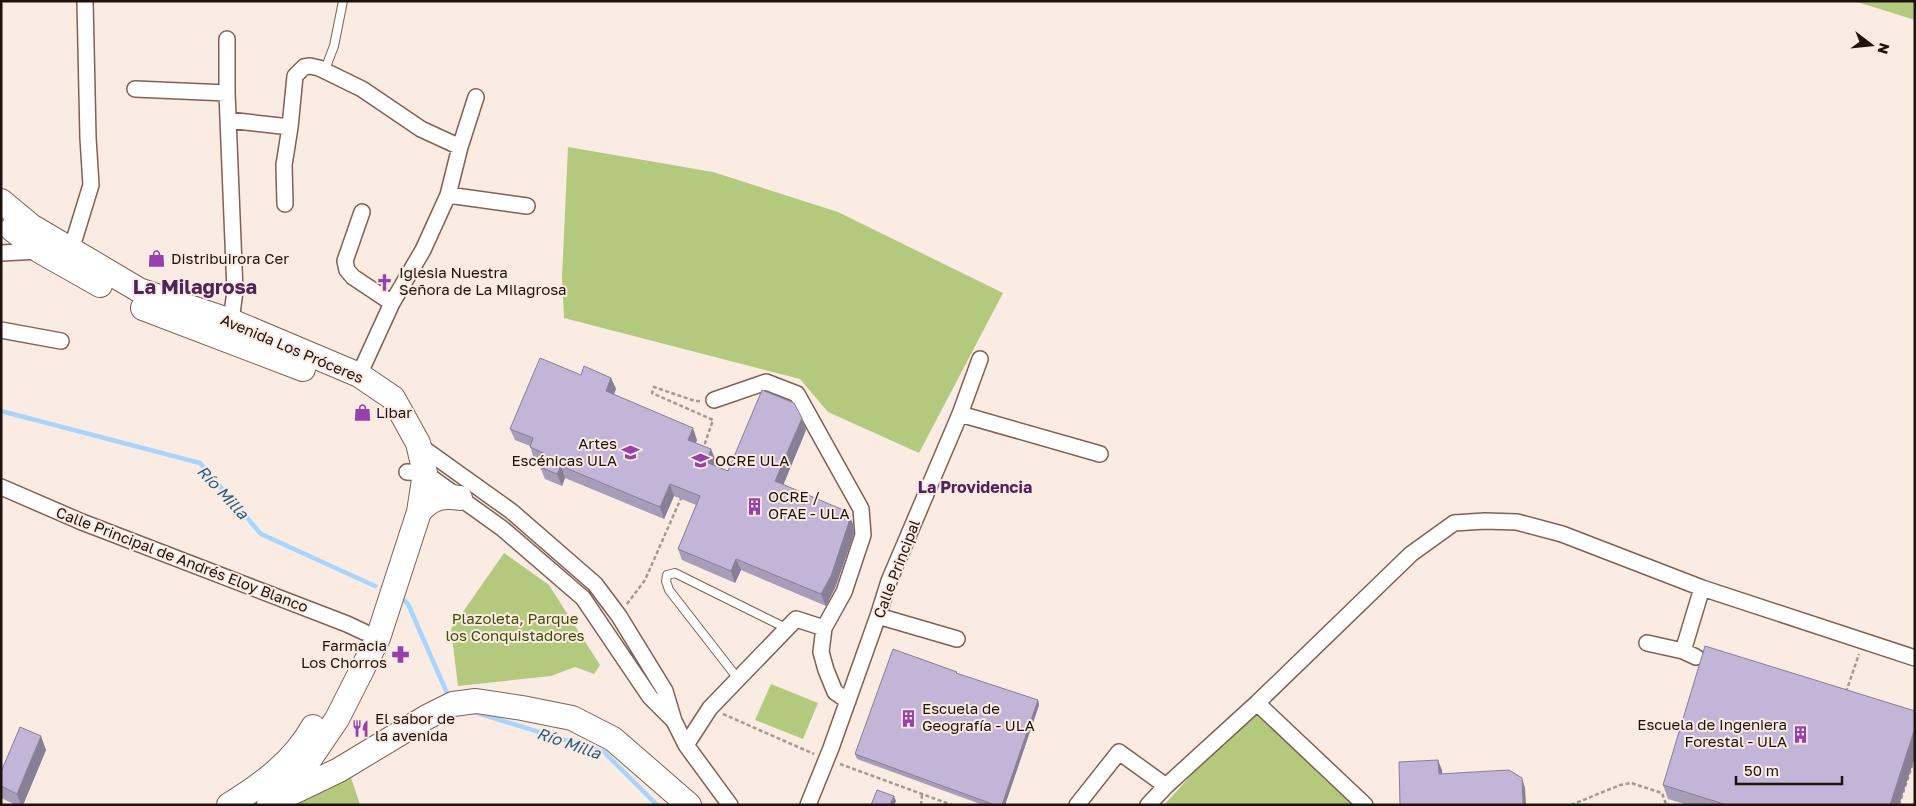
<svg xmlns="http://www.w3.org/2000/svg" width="1916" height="806" viewBox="0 0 1916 806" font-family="'Golos Text',sans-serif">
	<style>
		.green { fill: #b3ca7e }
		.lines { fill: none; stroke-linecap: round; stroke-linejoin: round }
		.stream { stroke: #a7d5fd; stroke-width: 4.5 }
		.service-casing { stroke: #816151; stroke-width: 10 }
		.minor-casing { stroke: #816151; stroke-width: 18 }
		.trunk-casing { stroke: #816151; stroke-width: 26 }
		.path { stroke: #a79992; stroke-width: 2.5; stroke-dasharray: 4 2.5; stroke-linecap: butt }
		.service { stroke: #fff; stroke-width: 8 }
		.minor { stroke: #fff; stroke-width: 15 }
		.trunk { stroke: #fff; stroke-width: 24 }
		.wall { fill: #a79cb9 }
		.shaded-wall { fill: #887f96 }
		.building { fill: #c2b5d7; stroke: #887f96 }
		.labels { text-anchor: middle; stroke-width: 4; stroke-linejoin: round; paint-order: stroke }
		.poi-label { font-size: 15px; fill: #1f120c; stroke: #faebe3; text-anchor: start }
		.street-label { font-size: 15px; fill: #1f120c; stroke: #faebe3 }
		.park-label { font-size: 15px; fill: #3e4e07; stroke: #faebe3 }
		.neighbourhood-label { font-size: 16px; font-weight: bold; fill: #4e2459; stroke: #faebe3 }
		.water-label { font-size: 16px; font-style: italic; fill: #235c87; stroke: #faebe3 }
		.district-label { font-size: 20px; font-weight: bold; fill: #4e2459; stroke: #faebe3 }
	</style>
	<rect width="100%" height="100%" fill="#faebe3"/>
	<path class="green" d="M1854 1H1915V20Z
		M568 147 713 172 838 212 1003 293 919 453 828 412 800 379 564 318 562 277Z
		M504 553 549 585 600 665 594 674 575 667 551 676 458 686 451 629Z
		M771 684 818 703 803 739 755 720Z
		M1257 703 1365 805H1164Z
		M346 762 360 805H296Z"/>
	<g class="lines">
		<path class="stream" d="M1 411 200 463 261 534 375 586
			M400 596 408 604 447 693
			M474 712 604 752 657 805"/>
		<defs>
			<path id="service" d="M324 72 334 46 343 1
				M739 680 669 590 666 581 667 575 675 573 786 628"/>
			<path id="minor" d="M227 39V93L235 291 231 321
				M135 89 227 93
				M228 120 290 127
				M448 195 527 206
				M285 204 284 165 290 127 295 76 304 67 310 66 319 68 362 89 421 129 460 147
				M362 212 345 261 347 270 353 277 392 303
				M71 250 91 185 88 138 85 1
				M1 253 40 251
				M1 330 61 341
				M359 375 392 303 423 250 448 195 460 147 476 97
				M714 400 766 382 797 394 861 509 863 535 844 592 824 628 821 652 826 670 835 692 848 701
				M960 414 980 359
				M416 443 511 511 595 584 619 616 665 691 674 721 686 745 730 805
				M407 472 425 473 503 529 583 598 650 697 673 720
				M1 487 82 522 347 624 364 632
				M878 616 957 639
				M1647 643 1683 651 1696 657
				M1683 651 1702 588
				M1257 703 1365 805
				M686 745 710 708 796 619 824 628
				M808 805 831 748 878 616 889 581 960 414 1100 454
				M1077 805 1119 752 1166 786
				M1148 805 1166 786 1257 703 1411 554 1454 523 1485 521 1517 522 1562 534 1702 588 1915 658"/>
			<path id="trunk" d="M1 201 31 226 139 290 231 321 359 375 393 398 418 443 425 473 419 512 378 638 337 719 294 782 276 800 269 805
				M12 229 40 251 100 285
				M143 308 303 369
				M419 512C431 498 442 495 460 498
				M285 796 339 770 427 717 453 704 476 701 522 708 572 718 613 739 689 805
				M229 805C262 785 294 761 313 727"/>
		</defs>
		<use href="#service" class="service-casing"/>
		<use href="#minor" class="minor-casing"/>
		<use href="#trunk" class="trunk-casing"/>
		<path class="path" d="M700 401H695L654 387 652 393 713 420 703 449
			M627 604 645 580 682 496
			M1846 692 1859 654
			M723 714 814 754
			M840 764 952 805
			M921 805 922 794
			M1571 805 1620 785 1631 783 1662 793 1666 804 1670 805
			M1899 805 1915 757"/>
		<use href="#service" class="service"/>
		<use href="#minor" class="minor"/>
		<use href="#trunk" class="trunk"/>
	</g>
	<path class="wall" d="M581 375 611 378 616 389 613 395 697 440 696 443 716 461 714 465 728 471 806 430 783 485 853 524 854 534 835 588 826 606 741 570 735 583 682 560 678 549 696 505 674 496 664 519 565 478 562 486 545 479 540 467 542 462 534 459 530 446 515 440 510 429Z
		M957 672V674L1038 700 1039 705 1005 805H983L857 759 855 754Z
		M1915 711V757L1899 805H1688L1668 799 1663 785Z
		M46 750 23 805H16L1 798V772Z"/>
	<path class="shaded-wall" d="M611 378 616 389 610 403 606 391Z
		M802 418 806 430 780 493 775 481Z
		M693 428 697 440 692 452 688 440Z
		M711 449 716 461 710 474 706 462Z
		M561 466 565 478 562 486 557 474Z
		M670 484 674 496 664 519 660 507Z
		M848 512 853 524 854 534 835 588 826 606 821 594Z
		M736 559 741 570 735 583 731 571Z
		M1038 700 1039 705 1005 805H1002Z
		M1915 728V757L1899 805H1890Z
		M41 736 46 750 23 805H21L17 794Z
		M1438 760 1442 770 1443 784 1439 774Z
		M1522 778 1525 788 1526 805H1523Z
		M894 796 896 801 894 805H890Z"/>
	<path class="building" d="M540 358 581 375 584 366 611 378 606 391 693 428 688 440 711 449 706 462 728 471 762 390 794 403 802 418 775 481 848 512 849 522 831 576 821 594 736 559 731 571 678 549 700 496 670 484 660 507 561 466 557 474 540 467 546 454 530 447 533 438 510 429Z
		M1705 646 1915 711V728L1890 805H1727L1663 785Z
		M893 649 957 672 956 673 1038 700 1002 805H995L855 754Z
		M20 727 41 736 17 794 1 786V772Z
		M1438 760 1439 774 1509 770 1522 778 1523 805H1400L1399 762Z
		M877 790 894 796 890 805H871Z"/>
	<defs>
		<symbol id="shop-bare" viewBox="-9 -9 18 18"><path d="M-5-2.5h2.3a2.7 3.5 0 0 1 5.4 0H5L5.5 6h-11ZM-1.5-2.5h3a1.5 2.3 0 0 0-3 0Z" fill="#9640ad" stroke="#faebe3" stroke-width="2.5" paint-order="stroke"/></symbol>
		<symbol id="church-bare" viewBox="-9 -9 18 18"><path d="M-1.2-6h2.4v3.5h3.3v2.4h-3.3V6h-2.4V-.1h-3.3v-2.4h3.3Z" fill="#9640ad" stroke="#faebe3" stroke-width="2.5" paint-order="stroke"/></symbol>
		<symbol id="university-bare" viewBox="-9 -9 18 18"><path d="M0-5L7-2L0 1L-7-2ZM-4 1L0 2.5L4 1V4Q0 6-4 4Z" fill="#9640ad" stroke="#faebe3" stroke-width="2.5" paint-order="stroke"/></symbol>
		<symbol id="building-bare" viewBox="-9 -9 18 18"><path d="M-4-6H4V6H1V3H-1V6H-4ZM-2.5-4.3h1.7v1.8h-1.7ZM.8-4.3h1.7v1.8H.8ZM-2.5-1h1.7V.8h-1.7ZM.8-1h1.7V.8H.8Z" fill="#9640ad" stroke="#faebe3" stroke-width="2.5" paint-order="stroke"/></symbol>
		<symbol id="pharmacy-bare" viewBox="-9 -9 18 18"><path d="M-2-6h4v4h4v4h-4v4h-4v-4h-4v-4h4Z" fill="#9640ad" stroke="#faebe3" stroke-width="2.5" paint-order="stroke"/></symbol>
		<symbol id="restaurant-bare" viewBox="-9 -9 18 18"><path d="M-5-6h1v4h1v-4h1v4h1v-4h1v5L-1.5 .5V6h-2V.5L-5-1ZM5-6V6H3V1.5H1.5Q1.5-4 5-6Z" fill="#9640ad" stroke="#faebe3" stroke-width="2.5" paint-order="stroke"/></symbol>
	</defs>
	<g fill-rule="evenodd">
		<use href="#shop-bare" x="144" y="246" width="25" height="25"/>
		<use href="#church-bare" x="372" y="270" width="25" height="25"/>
		<use href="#shop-bare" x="350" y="400" width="25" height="25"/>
		<use href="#university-bare" x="618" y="440" width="25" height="25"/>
		<use href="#university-bare" x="688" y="448" width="25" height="25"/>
		<use href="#building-bare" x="742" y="494" width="25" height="25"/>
		<use href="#pharmacy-bare" x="388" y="642" width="25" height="25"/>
		<use href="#building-bare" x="896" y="706" width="25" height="25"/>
		<use href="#restaurant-bare" x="348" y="716" width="25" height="25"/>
		<use href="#building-bare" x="1788" y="722" width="25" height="25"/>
	</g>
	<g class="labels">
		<g class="poi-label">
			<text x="171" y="264">Distribuirora Cer</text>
			<text x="399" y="278">Iglesia Nuestra<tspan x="399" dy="17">Señora de La Milagrosa</tspan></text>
			<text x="376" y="418">Libar</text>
			<text x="617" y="449" text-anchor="end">Artes<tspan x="617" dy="17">Escénicas ULA</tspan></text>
			<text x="715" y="466">OCRE ULA</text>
			<text x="768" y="502">OCRE /<tspan x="768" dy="17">OFAE - ULA</tspan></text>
			<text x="387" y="651" text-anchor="end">Farmacia<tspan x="387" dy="17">Los Chorros</tspan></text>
			<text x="922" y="714">Escuela de<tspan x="922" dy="17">Geografía - ULA</tspan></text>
			<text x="375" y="724">El sabor de<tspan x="375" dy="17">la avenida</tspan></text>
			<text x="1787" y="730" text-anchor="end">Escuela de Ingeniera<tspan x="1787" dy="17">Forestal - ULA</tspan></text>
		</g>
		<g class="street-label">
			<text transform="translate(292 349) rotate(23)" y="5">Avenida Los Próceres</text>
			<text transform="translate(182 560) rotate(21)" y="5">Calle Principal de Andrés Eloy Blanco</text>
			<text transform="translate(897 569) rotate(-69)" y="5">Calle Principal</text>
		</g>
		<g class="park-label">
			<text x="515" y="624">Plazoleta, Parque<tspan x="515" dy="17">los Conquistadores</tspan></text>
		</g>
		<g class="neighbourhood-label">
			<text x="975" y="493">La Providencia</text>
		</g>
		<g class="water-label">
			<text transform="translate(223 492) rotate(47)" y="6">Río Milla</text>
			<text transform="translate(569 743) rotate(19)" y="6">Río Milla</text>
		</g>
		<g class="district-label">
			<text x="195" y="294">La Milagrosa</text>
		</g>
	</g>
	<rect width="1916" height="806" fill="none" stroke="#1f120c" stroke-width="5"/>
	<g transform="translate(1871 45) rotate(106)" stroke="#faebe3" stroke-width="4" paint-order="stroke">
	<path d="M0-4L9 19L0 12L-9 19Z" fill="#1f120c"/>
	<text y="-8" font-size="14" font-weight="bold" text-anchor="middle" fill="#1f120c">N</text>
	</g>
	<path d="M1736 776v8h106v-8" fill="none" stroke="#1f120c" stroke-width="2.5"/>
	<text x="1744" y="776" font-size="15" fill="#1f120c" stroke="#faebe3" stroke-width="4" paint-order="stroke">50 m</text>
</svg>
